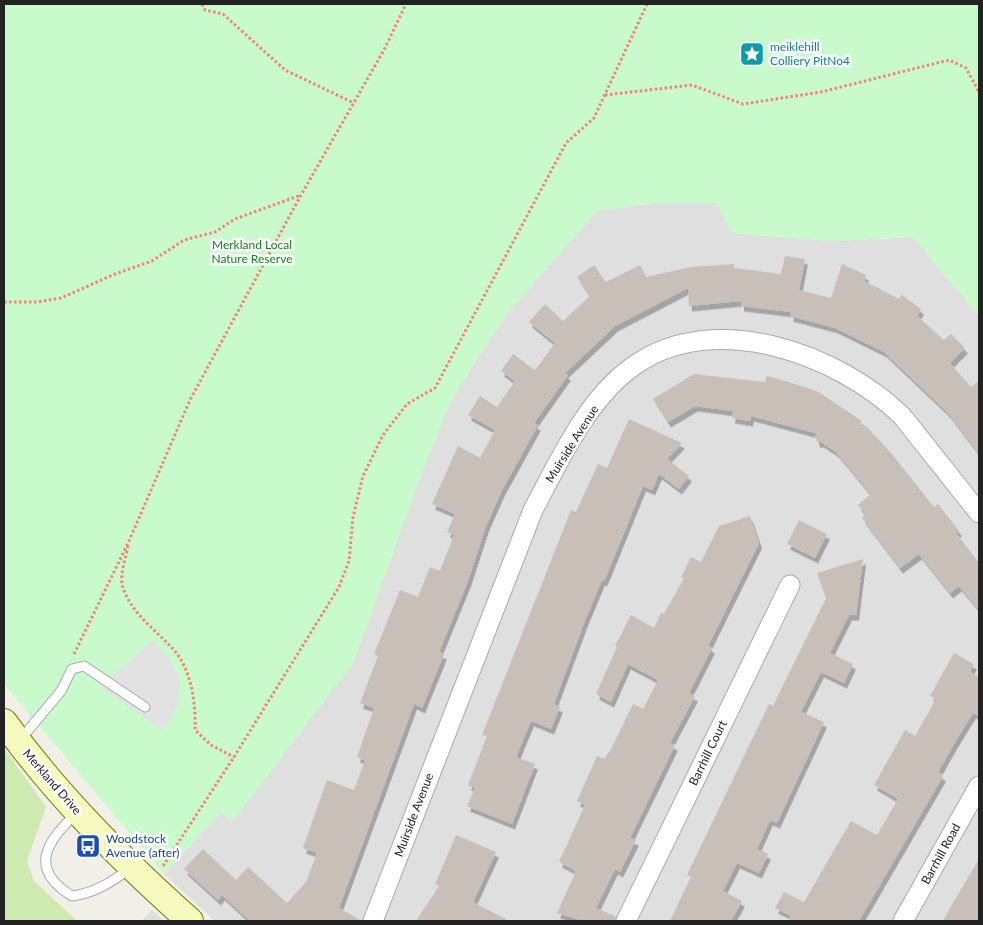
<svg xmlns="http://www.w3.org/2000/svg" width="983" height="925" viewBox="0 0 983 925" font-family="Lato,sans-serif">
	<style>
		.residential { fill: #e0dfdf }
		.grass { fill: #cdebb0 }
		.park { fill: #c8facc }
		.parking { fill: #e2e2e2 }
		.building { fill: #c7bfb8; filter: url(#shadow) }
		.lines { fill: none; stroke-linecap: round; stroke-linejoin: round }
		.lane-casing { stroke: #a9a9a9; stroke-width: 11 }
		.street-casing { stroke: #a9a9a9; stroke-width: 21 }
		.secondary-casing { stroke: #707d05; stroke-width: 28 }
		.path { stroke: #fa8072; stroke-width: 3; stroke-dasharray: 2.5 2.5; stroke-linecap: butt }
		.lane { stroke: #fff; stroke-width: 9 }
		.street { stroke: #fff; stroke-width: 19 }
		.secondary { stroke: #f7fabf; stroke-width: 26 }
		.labels { text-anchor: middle; stroke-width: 5; stroke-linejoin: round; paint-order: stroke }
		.culture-label { font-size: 12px; fill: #0d838f; stroke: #fff; text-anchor: start }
		.park-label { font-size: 12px; fill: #0c8416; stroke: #fff }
		.street-label { font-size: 12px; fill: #222; stroke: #fff }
		.transit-label { font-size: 12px; fill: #164399; stroke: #fff; text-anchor: start }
	</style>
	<defs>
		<filter id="shadow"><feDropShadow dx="3" dy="5.5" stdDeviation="0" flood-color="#0004"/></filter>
	</defs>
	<rect width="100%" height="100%" fill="#f2efe9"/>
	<path class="residential" d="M652 203H717L732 233 833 241 913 237 979 316V921H215L164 874 220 813 233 820 423 470 449 405 478 357 508 312 597 211Z
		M152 910 164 921H141Z"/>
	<path class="grass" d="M4 748 46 807 27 861 34 881 77 921H4Z"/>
	<path class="park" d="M4 4H979V316L913 237 833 241 732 233 717 203H652L597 211 508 312 478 357 449 405 423 470 354 662 233 821 220 813 164 874 4 684Z"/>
	<path class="parking" d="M153 640 169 658 180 679 179 702 163 731 100 687Z"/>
	<path class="building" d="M785 256 805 259 799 290 831 298 842 264 866 275 864 281 899 299 902 295 921 309 917 316 944 340 951 334 965 348 950 363 971 387 979 380V454L947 412 884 352 835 328 790 316 791 312 741 306V301L689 306 688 288 615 326 565 373 568 375 534 423 538 425 502 490 486 526 468 581 439 652 444 654 422 708 414 704 339 908 362 921H250L222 895 218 900 184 869 203 849 236 880 248 867 287 903 306 882 317 853 303 848 327 780 354 790 365 760 357 757 374 708 360 703 378 656 374 654 400 590 418 597 430 567 440 571 454 535 447 532 455 514 432 504 458 446 480 458 495 430 468 415 480 396 497 407 515 381 501 371 513 354 535 370 555 343 529 322 545 304 563 321 590 296 577 277 594 265 606 282 640 265 646 277 691 267 734 264V268L781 274Z
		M694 374 765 382 767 376 782 380 817 391 862 421 860 423 868 428 891 453 934 507 938 504 959 531 956 533 979 563V610L959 586 950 593 919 554 900 568 862 518 866 514 858 505 871 494 836 452 821 442H817L815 433 751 416 750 421 732 418 733 411 695 406 668 422 653 399Z
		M629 419 682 443 667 459 689 476 679 489 659 474 652 490 643 486 608 572 604 581 602 580 586 618 554 704 560 707 551 729 531 721 516 757 535 764 512 824 467 806 475 788 468 785 487 736 482 735 571 510 576 512 598 464 607 468Z
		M750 516 759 543 708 646 712 648 689 693 695 696 670 743 675 745 630 838 636 840 620 872 615 869 596 908 616 917 615 921H584L557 913 576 871 559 862 585 805 577 801 597 756 604 759 611 749 633 704 643 709 658 680 628 664 611 702 596 694 617 647 615 646 631 615 654 628 661 613 664 614 684 578 681 577 691 557 701 562 719 526Z
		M799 520 827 534 815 558 787 544Z
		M863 559 856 615H849L830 653 853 664 844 683 821 672 801 712 824 722 777 823 770 820 757 849 768 854 759 873 737 863 723 891 742 901 731 921H670L691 877 687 875 769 704 773 706 826 598 817 573Z
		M954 653 974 664 970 672 979 677V716L973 713 955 742 938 772 943 776 859 921H788L791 916 775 908 784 892 804 902 851 821 877 835 898 799 874 785 905 730 915 736 936 699 930 696Z
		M456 835 496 852 473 902 509 921H416L439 886 435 884Z
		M979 859V921H943L953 903Z"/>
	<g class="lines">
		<defs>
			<path id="lane" d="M20 740 61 691 72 669 84 666 145 707
				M77 813C46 841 28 869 72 896 96 893 111 882 131 868"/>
			<path id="street" d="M373 921 533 510C559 461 588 397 635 365 715 309 838 354 902 416L979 513
				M626 921 790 585
				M903 921 979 786"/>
			<path id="secondary" d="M4 722C57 796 122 860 190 921"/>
		</defs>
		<use href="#lane" class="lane-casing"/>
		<use href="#street" class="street-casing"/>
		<use href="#secondary" class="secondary-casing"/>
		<path class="path" d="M202 4 205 10 223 14 285 70 354 103
			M605 95 692 85 743 104 821 92 949 60 966 68 979 92
			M4 302H37L61 298 115 274 152 261 184 240 215 232 235 219 301 195
			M128 546C126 557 120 574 122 584 129 612 156 630 174 650 192 671 196 704 195 730L211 745 234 757
			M74 654 129 541 190 400 301 195 384 50 406 4
			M163 866 234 757 339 587 349 561 353 517 363 476 383 435 407 404 435 388 566 143 594 118 647 4"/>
		<use href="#lane" class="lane"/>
		<use href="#street" class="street"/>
		<use href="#secondary" class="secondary"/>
	</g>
	<defs>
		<symbol id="sight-square" viewBox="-11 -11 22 22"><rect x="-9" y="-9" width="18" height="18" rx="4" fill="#0f9aa8" stroke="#fff"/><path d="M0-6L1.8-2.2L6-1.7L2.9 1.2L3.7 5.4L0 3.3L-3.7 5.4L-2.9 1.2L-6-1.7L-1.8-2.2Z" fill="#fff"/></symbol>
		<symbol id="bus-square" viewBox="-11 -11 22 22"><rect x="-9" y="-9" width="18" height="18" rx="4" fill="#1a4fb4" stroke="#fff"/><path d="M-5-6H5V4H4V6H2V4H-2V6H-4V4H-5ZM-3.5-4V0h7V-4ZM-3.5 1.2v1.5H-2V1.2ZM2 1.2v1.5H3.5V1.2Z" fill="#fff"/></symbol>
	</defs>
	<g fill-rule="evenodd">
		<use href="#sight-square" x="738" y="40" width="28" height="28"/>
		<use href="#bus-square" x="74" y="832" width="28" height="28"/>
	</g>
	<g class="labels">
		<g class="culture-label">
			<text x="770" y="51">meiklehill<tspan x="770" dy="14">Colliery PitNo4</tspan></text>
		</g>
		<g class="park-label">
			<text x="252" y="249">Merkland Local<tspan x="252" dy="14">Nature Reserve</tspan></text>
		</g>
		<g class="street-label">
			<text transform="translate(572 444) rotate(-58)" y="4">Muirside Avenue</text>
			<text transform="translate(708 753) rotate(-64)" y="4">Barrhill Court</text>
			<text transform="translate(52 782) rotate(49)" y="4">Merkland Drive</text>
			<text transform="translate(414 815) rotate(-69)" y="4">Muirside Avenue</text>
			<text transform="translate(941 854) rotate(-61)" y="4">Barrhill Road</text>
		</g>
		<g class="transit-label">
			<text x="106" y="843">Woodstock<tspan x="106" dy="14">Avenue (after)</tspan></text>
		</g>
	</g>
	<rect width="983" height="925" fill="none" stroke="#222222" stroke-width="10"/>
</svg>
